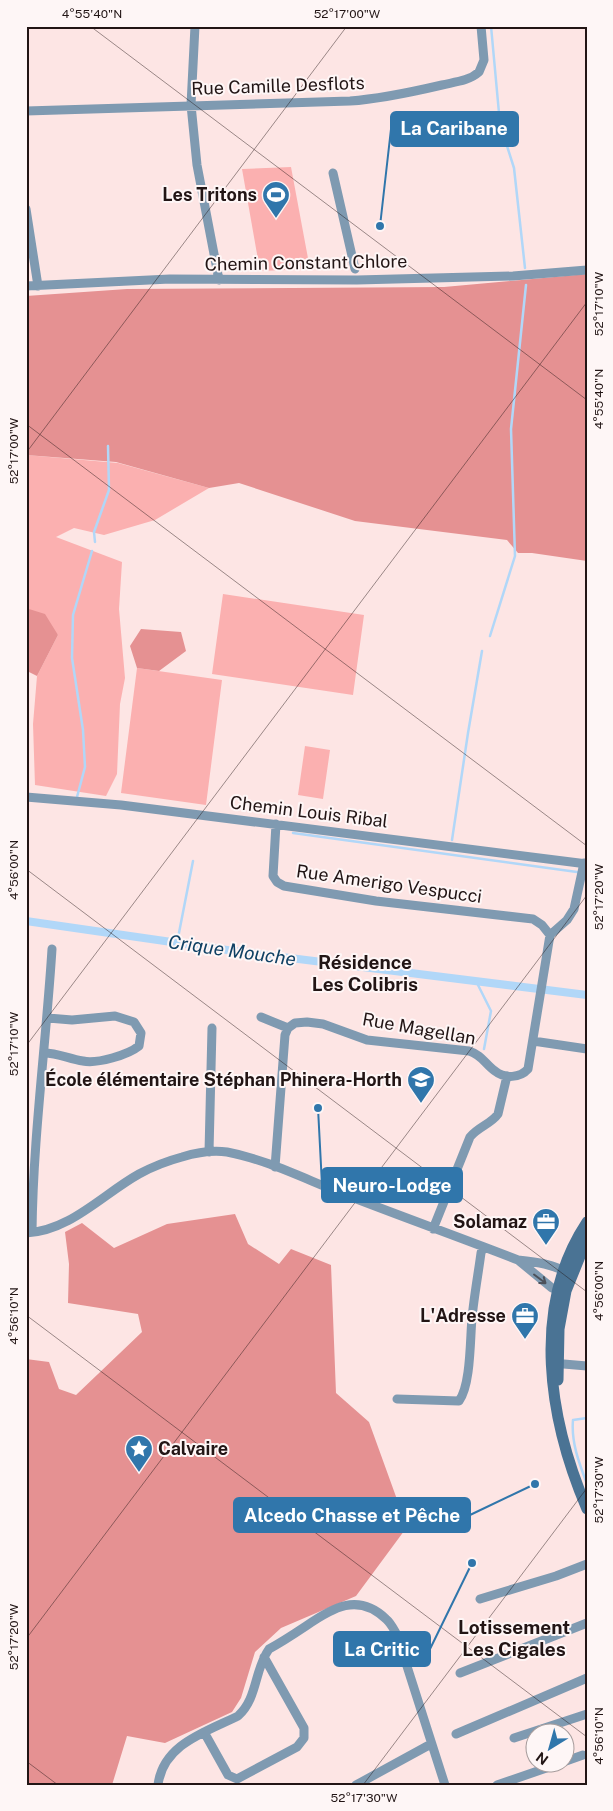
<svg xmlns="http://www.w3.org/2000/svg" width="613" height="1811" viewBox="0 0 613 1811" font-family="'Public Sans',sans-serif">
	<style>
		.green { fill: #fbb0b0 }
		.forest { fill: #e59192 }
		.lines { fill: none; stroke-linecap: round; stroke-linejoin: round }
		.stream { stroke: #b1d7f8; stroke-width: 2.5 }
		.canal { stroke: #b1d7f8; stroke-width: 8 }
		.minor { stroke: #7f9ab1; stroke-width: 9 }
		.secondary { stroke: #4a7394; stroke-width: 11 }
		.oneway { stroke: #4c515b }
		.ticks { fill: none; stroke: #221515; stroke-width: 1; stroke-opacity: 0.45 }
		.labels { text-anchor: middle; stroke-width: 4; stroke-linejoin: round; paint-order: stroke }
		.street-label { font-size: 18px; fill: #221515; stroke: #fef6f6 }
		.poi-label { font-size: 18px; font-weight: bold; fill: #221515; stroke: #fef6f6; text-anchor: end }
		.water-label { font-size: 19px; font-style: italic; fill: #104164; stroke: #fef6f6 }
		.neighbourhood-label { font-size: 19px; font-weight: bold; fill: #221515; stroke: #fef6f6 }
		.leader { fill: none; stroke: #3076ab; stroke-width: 2 }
		.callout-dot { fill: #3076ab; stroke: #fef6f6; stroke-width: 2 }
		.callout { fill: #3076ab; stroke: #3076ab; stroke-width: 2 }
		.callout-label { font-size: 19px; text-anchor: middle; font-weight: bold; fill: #fff }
		.neatline { fill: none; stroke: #221515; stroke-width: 2 }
		.ticks-label { font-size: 12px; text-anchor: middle; fill: #221515 }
	</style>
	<rect width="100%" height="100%" fill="#fde5e4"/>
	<path class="green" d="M291 167 310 269 260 271 242 169Z
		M26 455 118 463 209 488 155 520 104 535 74 528 56 537 122 562 119 609 125 678 120 704 117 774 106 796 35 785 33 724 37 676 58 635 29 609 26 608Z
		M223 594 364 615 353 695 212 674Z
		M137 668 222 680 206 805 121 793Z
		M305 746 330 750 323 799 298 795Z"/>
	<path class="forest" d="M587 274V561L532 553H518L507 540 355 521 239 483 209 488 116 462 26 455V296L127 289 444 287Z
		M29 609 45 614 58 635 37 676 29 672Z
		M141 629 181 632 186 651 159 671 137 668 130 646Z
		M235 1214 248 1244 279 1264 291 1249 331 1265 336 1393 369 1422 407 1527 356 1596 281 1628 255 1652 241 1698 232 1712 165 1743 127 1736 112 1785H26V1359L49 1362 59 1389 76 1395 142 1332 138 1314 68 1303 69 1264 65 1232 82 1223 114 1248 167 1224Z"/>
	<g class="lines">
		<path class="stream" d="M491 26 500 124 514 168 525 268
			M95 542 94 532 109 490 108 446
			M490 636 515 556 511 429 526 285
			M77 797 85 767 83 730 72 658 73 615 92 551
			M293 833 577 872
			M452 840 468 733 482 651
			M177 943 193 861
			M476 981 491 1011 484 1049
			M587 1418 573 1420C571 1442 579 1463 587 1484"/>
		<path class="canal" d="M26 921 234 951 587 995"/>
		<path class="minor" d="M195 26 191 105 197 165 219 280
			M26 111 350 101C381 99 412 92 442 85 455 82 469 81 479 72L484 60 481 26
			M333 173 355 269
			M26 209 38 286
			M26 286 170 279 357 280 513 276 587 270
			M26 797 121 805 587 864
			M276 824 273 876 277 882 284 886 376 901 533 919 542 925 550 935
			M261 1017 288 1028 295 1023 307 1022 323 1024 367 1040 469 1051C482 1055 485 1064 495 1071 505 1079 520 1078 528 1069L550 935 567 920 574 909 584 863
			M533 1041 587 1049
			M44 1053C58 1053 69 1059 83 1061 97 1064 128 1055 139 1046L141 1033 134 1022 115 1016 72 1020 48 1018
			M209 1152 212 1028
			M275 1167 285 1035 288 1028
			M433 1229 470 1137C478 1127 491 1124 498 1114L507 1076
			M32 1232C33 1138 46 1044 52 949
			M26 1233C70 1231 103 1194 139 1174 152 1167 167 1161 182 1157 195 1153 213 1150 227 1152 265 1159 305 1179 341 1193 400 1216 459 1237 518 1260 536 1262 554 1264 569 1274
			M518 1260 552 1288 563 1290
			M552 1363 587 1366
			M397 1399 459 1401C471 1385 470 1339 472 1318 474 1297 478 1275 481 1253L483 1247
			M480 1599 556 1576 587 1564
			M460 1673 587 1623
			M204 1732 228 1775 237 1779 297 1747 304 1738V1728L264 1657
			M456 1734 587 1678
			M514 1738 587 1714
			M566 1761 583 1755
			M158 1785C163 1744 206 1732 238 1716 258 1698 254 1670 269 1649 282 1642 294 1634 306 1626 332 1608 358 1592 386 1619 391 1623 394 1630 397 1635L445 1785
			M356 1785 431 1744
			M497 1785 558 1764"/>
		<path class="secondary" d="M587 1222C530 1308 549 1420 587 1509
			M558 1380 559 1329 566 1291 587 1239"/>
	</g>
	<defs><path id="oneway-shaft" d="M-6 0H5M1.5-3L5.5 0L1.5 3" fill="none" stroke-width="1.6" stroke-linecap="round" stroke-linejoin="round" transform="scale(1.25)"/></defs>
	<use class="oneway" href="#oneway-shaft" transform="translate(540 1279) rotate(37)"/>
	<path class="ticks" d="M90 26 587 400M26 424 587 846M26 453 347 26M26 869 587 1292M26 1046 587 302M26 1315 587 1737M26 1639 587 895M26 1761 58 1785M363 1785 587 1488"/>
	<defs>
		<symbol id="stadium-pin" viewBox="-11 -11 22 30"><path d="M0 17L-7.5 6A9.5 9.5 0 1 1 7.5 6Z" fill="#3076ab" stroke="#fef6f6"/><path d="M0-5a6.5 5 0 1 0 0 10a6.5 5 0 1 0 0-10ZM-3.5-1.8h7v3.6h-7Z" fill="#fff"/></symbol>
		<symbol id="school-pin" viewBox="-11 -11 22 30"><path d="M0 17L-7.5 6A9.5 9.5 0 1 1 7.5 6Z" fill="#3076ab" stroke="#fef6f6"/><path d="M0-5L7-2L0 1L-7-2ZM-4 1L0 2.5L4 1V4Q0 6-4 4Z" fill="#fff"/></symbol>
		<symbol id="office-pin" viewBox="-11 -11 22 30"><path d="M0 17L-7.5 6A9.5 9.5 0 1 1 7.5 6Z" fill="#3076ab" stroke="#fef6f6"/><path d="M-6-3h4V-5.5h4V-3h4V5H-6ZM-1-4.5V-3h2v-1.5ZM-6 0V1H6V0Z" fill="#fff"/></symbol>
		<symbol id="sight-pin" viewBox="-11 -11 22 30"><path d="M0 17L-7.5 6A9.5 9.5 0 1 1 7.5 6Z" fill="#3076ab" stroke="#fef6f6"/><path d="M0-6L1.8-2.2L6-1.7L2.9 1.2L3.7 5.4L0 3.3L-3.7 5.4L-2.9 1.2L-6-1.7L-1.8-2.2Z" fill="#fff"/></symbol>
	</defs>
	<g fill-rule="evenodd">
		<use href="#stadium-pin" x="260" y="179" width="32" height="43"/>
		<use href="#school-pin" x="405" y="1064" width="32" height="43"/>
		<use href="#office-pin" x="530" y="1206" width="32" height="43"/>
		<use href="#office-pin" x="509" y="1300" width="32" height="43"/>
		<use href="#sight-pin" x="123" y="1433" width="32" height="43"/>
	</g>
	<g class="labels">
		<g class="street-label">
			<text transform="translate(278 86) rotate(-2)" y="6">Rue Camille Desflots</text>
			<text transform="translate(306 263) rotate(-1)" y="6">Chemin Constant Chlore</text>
			<text transform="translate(309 812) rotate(7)" y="6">Chemin Louis Ribal</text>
			<text transform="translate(389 884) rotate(8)" y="6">Rue Amerigo Vespucci</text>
			<text transform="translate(419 1029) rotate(10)" y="6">Rue Magellan</text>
		</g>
		<g class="poi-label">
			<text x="257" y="201">Les Tritons</text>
			<text x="402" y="1086">École élémentaire Stéphan Phinera-Horth</text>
			<text x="527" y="1228">Solamaz</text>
			<text x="506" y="1322">L'Adresse</text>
			<text x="158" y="1455" text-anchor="start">Calvaire</text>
		</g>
		<g class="water-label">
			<text transform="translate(232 950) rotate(8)" y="7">Crique Mouche</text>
		</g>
		<g class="neighbourhood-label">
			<text x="365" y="969">Résidence<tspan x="365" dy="22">Les Colibris</tspan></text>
			<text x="514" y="1634">Lotissement<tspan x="514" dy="22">Les Cigales</tspan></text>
		</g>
	</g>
	<path class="leader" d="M380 226L391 129M318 1108L322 1185M535 1484L470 1515M472 1563L430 1649"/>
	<g class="callout-dot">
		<circle cx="380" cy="226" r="5"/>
		<circle cx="318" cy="1108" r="5"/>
		<circle cx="535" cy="1484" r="5"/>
		<circle cx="472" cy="1563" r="5"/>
	</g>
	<g class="callout">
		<rect x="391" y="112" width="127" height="34" rx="5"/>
		<rect x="322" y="1168" width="140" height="34" rx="5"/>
		<rect x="234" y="1498" width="236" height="34" rx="5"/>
		<rect x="334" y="1632" width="96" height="34" rx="5"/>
	</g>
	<g class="callout-label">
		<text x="454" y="135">La Caribane</text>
		<text x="392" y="1192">Neuro-Lodge</text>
		<text x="352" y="1522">Alcedo Chasse et Pêche</text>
		<text x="382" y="1656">La Critic</text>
	</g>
	<rect width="613" height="1811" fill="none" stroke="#fef6f6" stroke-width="55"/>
	<g transform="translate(550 1748) rotate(217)"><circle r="24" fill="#fef6f6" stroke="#a69c9c"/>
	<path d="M0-4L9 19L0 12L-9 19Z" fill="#3076ab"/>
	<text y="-8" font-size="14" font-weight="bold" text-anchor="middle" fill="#221515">N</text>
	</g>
	<rect x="28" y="28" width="558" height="1756" class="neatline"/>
	<g class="ticks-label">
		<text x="92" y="18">4°55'40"N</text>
		<text x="347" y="18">52°17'00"W</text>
		<text transform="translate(599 304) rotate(-90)" y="4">52°17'10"W</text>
		<text transform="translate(599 399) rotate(-90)" y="4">4°55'40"N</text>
		<text transform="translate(14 451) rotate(-90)" y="4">52°17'00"W</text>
		<text transform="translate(14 870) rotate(-90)" y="4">4°56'00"N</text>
		<text transform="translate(599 897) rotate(-90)" y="4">52°17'20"W</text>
		<text transform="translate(14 1044) rotate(-90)" y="4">52°17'10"W</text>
		<text transform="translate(599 1291) rotate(-90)" y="4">4°56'00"N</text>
		<text transform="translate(14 1316) rotate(-90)" y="4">4°56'10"N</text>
		<text transform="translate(599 1490) rotate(-90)" y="4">52°17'30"W</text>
		<text transform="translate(14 1637) rotate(-90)" y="4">52°17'20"W</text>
		<text transform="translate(599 1736) rotate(-90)" y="4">4°56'10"N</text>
		<text x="364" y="1802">52°17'30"W</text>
	</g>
</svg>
